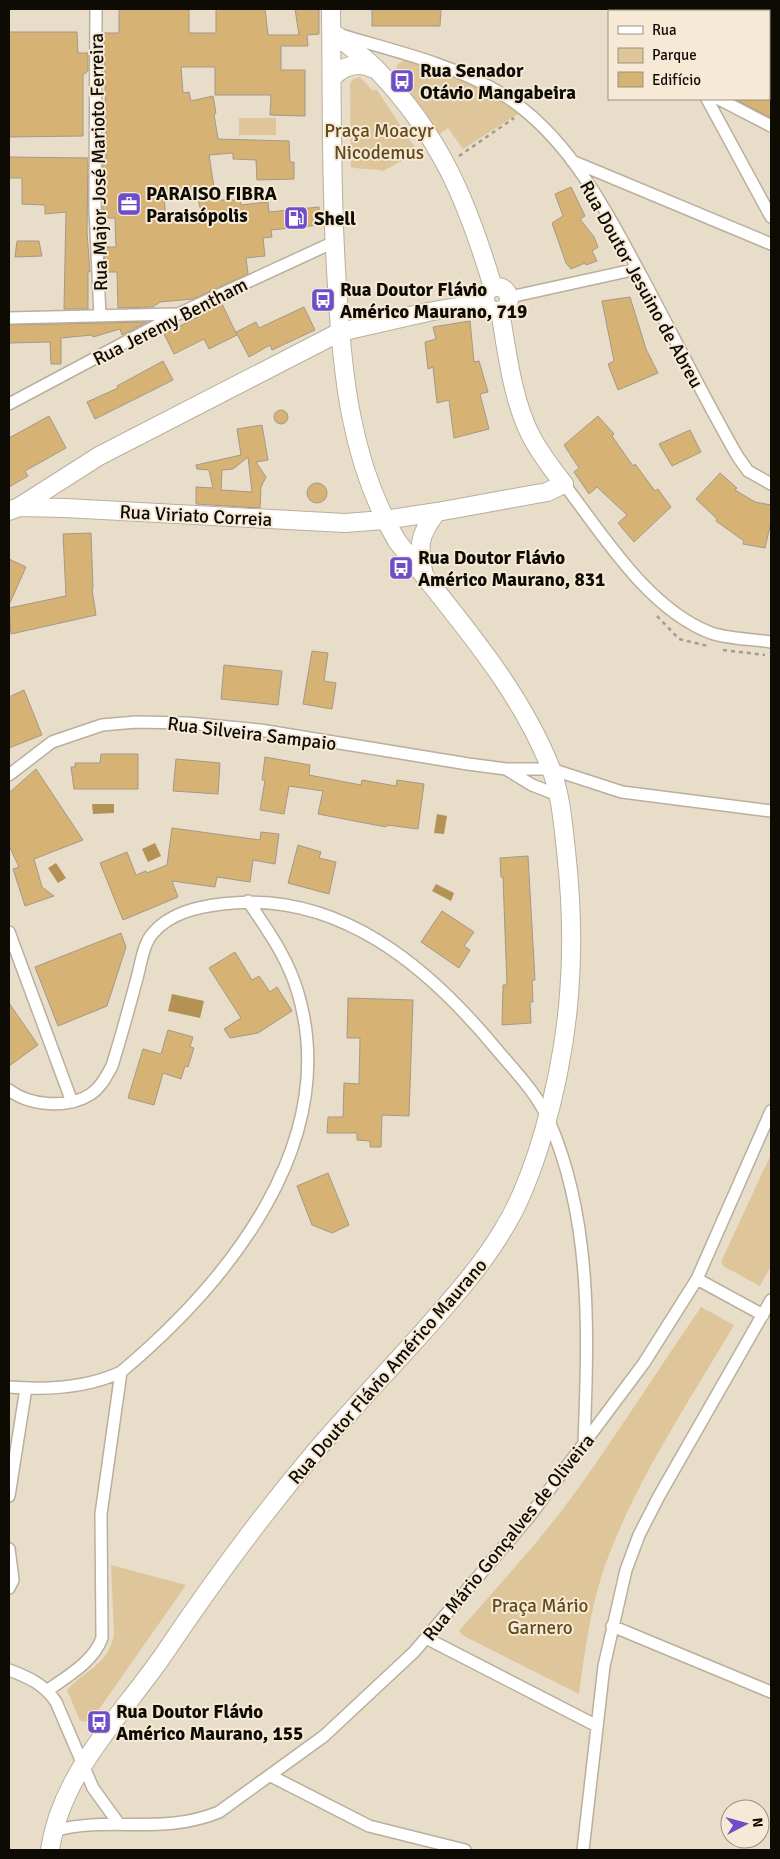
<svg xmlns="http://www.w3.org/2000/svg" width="780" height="1859" viewBox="0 0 780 1859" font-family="Signika,sans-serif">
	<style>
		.green { fill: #dec59a }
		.water { fill: #b49154 }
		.building { fill: #d6b274; stroke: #a49987; fill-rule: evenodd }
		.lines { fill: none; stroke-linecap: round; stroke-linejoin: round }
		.street-casing { stroke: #baaf9c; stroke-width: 14 }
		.primary-casing { stroke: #baaf9c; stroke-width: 20 }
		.path { stroke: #a49b8c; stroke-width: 2.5; stroke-dasharray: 4 4; stroke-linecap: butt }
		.street { stroke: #fff; stroke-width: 11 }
		.primary { stroke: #fff; stroke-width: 18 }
		.labels { text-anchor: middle; stroke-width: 4; stroke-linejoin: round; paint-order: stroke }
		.poi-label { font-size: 19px; font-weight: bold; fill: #0e0b05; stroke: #f6ead6; text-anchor: start }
		.park-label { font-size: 19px; fill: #624919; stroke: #f6ead6 }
		.street-label { font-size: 19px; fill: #0e0b05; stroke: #f6ead6 }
	</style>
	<rect width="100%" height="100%" fill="#e8ddc9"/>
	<path class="green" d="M405 60 448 70 497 96 519 113 463 149 448 128 438 135 395 72 398 64Z
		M360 77 372 90H377L414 146 420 151 383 171C372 168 362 170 351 167L350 84 353 79Z
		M239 118H276V135H239Z
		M771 1154V1266L760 1286 723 1266 721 1262Z
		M701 1307 734 1325C689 1402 638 1477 607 1560 591 1603 585 1649 579 1694L464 1636 459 1631C499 1585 541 1540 577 1490 620 1430 659 1368 701 1307Z
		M111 1565 186 1585 90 1722 80 1721 67 1690C86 1669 107 1666 114 1635Z"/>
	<path class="water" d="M92 804H114V813L93 814Z
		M437 814 447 816 444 834 434 833Z
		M155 843 161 856 148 862 142 849Z
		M56 863 66 878 58 883 48 868Z
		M436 884 454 893 451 901 432 891Z
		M172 994 204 1001 200 1018 168 1011Z"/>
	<path class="building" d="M119 9H189V33H216V9H265L268 35H299L295 9H319V34L307 35 308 46H281V70H305V116L270 115 271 95H215V67H181L183 93 189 92 191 101 213 96 216 113 214 114 218 139 289 141 290 162H294V179L257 180 256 160 233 159V153L209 155 216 200H240L241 205 268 202 269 212 319 207 320 225 271 230 272 237 263 238 265 256 246 258 248 274 193 299 160 302 153 307 118 308 117 272H105L104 247H116L115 218H103V158H106V130L104 33H119ZM196 190 202 216 166 222 164 195Z
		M372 9H441L440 26H372Z
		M9 32H77L78 53H88V71L83 75V136L9 137Z
		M735 99H771V118Z
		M9 157 88 158 87 232 90 272 88 271V309H64L66 212 45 214V205L22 204V178H9Z
		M571 187 585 216 580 219 594 237 598 247 592 251 597 261 586 265 585 263 571 269 566 263 552 223 563 216 555 194Z
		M17 241H39L42 256 15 257Z
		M630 297 646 349 658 373 618 390 608 364 614 361 602 301Z
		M221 302 237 335 209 349 204 339 174 354 164 334 198 317 197 313Z
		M304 307 315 330 272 350 270 345 249 357 236 332 256 322 259 328Z
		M470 321 474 362 479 361 488 392 480 394 489 429 454 438 449 400 437 403 433 367 428 369 425 342 436 339 433 327Z
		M147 322 122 335 120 329 93 337 92 335 61 338V364H51L50 342 9 343V325Z
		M163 361 173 380 95 419 87 402 118 388 117 386Z
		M274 417a7 7 0 1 1 14 0a7 7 0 1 1-14 0Z
		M49 416 66 448 25 471 28 476 9 487V438Z
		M598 416 614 434 612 436 633 466 635 464 655 491 658 489 671 507 634 542 618 523 627 515 597 487 589 494 574 472 579 468 564 445Z
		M262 425 268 460 256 462 266 477 261 487 260 508 196 504V487L213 488 209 470 197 469 196 465 241 455 237 429ZM248 457 252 492 221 490 222 470 233 469Z
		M690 430 701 452 672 466 659 444Z
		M720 473 737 488 735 490 755 502 771 505V522L765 548 743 544 744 541 716 521 717 519 696 499Z
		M307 493a10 10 0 1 1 20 0a10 10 0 1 1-20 0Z
		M91 533 93 589H92L96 615 11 634 9 608 66 596 63 534Z
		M9 559 26 567 9 605Z
		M312 651 328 653 324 681 336 683 332 709 303 704Z
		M224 665 282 671 278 705 221 699Z
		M24 690 42 735 9 748V697Z
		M101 754H138V789H74L71 767H75V763H100Z
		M265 757 310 765 309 775 361 785 362 780 396 786 397 780 424 784 418 829 387 825 386 827 318 814 323 791 289 786 284 814 260 810 265 780H262Z
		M176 759 220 763 218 794 173 791Z
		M36 769 83 840 34 859 42 887 54 896 25 906 13 869 19 867 9 846V793Z
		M172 828 260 840 261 832 279 834 275 864 253 860 250 882 217 877 215 887 172 881 178 897 123 920 100 863 127 852 136 875 146 871 147 873 167 865Z
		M298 845 321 852 319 858 336 862 329 894 288 883Z
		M528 856 535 980H532L533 1002H530L531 1023 502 1025 503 985H507L503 877H501L500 858Z
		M442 911 474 932 464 946 470 950 459 968 421 942Z
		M121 933 126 947 107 1006 58 1026 35 967Z
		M235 952 252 980 259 976 270 992 277 987 292 1011 258 1033 230 1038 224 1029 241 1018 209 968Z
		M348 998 413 1000 409 1116 382 1115 381 1147H370V1141L357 1140V1133H327L328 1117H343L344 1083 359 1084 360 1038H347Z
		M9 1003 38 1045 9 1066Z
		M168 1030 193 1037 190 1047 194 1048 188 1067 185 1066 181 1079 163 1073 154 1105 128 1098 143 1049 161 1054Z
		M328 1173 349 1225 332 1233 312 1225 297 1186Z"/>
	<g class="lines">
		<defs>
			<path id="street" d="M96 9 95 209 100 316
				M769 33 771 32
				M341 35C394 51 449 63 497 91 567 132 605 209 642 277 674 337 704 398 738 457L748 471 771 484
				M707 99 771 217
				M719 99 771 126
				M572 161 771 244
				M510 297 637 269
				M9 318 174 314
				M9 404 178 314 334 242
				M564 484C603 535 648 609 711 633 729 639 752 639 771 642
				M506 769 532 785 558 795
				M9 775 52 742 102 725 136 722 187 723 260 730 468 764 506 769H551L622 792 771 811
				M9 932 72 1102
				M9 1090C30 1106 68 1109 91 1094 101 1087 106 1077 112 1066 121 1037 129 1008 137 978 141 964 143 944 153 933 170 913 197 907 222 904 338 889 429 967 498 1051 516 1072 538 1095 549 1121 593 1222 588 1336 584 1444
				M697 1279 763 1315
				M9 1387C46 1390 87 1388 121 1372 228 1282 342 1143 298 993 288 958 268 931 248 901
				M9 1496 26 1388
				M9 1549 13 1580 9 1588
				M612 1626 771 1692
				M426 1638 597 1726
				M9 1670C28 1677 44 1684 56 1702L93 1788 119 1824
				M48 1690C68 1676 94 1661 102 1638L101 1514 121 1372
				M271 1776 369 1826 465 1850
				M54 1831C110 1815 161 1836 219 1812L324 1736 414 1652 529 1517 644 1363 697 1279 771 1111
				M583 1850 604 1666 626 1570 639 1535 659 1496 771 1300"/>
			<path id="primary" d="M332 32C347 44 364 57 378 71 441 137 467 201 493 287
				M332 78C344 65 358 61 374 69
				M485 299a12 12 0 1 1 24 0a12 12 0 1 1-24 0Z
				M19 507 99 456 340 332 428 312 485 302
				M9 511 19 507 65 508 345 523 384 520 437 512 547 492 564 484C552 469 540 453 531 436 512 399 507 351 500 311
				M424 576C418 547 418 535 437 512
				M50 1850C61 1773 122 1715 164 1654 211 1584 261 1516 315 1452 350 1411 387 1372 423 1332 451 1300 481 1267 503 1230 522 1200 534 1165 544 1131 571 1037 577 948 566 851 563 824 561 795 551 769 518 684 452 613 397 541 351 464 342 374 337 286 331 194 332 101 331 9"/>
		</defs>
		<use href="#street" class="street-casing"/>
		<use href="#primary" class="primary-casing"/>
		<path class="path" d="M459 156 514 118
			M657 616 679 639 708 646
			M723 650 765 655"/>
		<use href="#street" class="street"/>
		<use href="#primary" class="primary"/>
	</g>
	<defs>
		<symbol id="bus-square" viewBox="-11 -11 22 22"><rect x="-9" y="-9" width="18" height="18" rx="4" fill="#6d4ec8" stroke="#f6ead6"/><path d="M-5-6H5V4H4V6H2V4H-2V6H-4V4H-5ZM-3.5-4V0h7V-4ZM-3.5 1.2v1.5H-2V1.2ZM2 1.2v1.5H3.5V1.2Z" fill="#fff"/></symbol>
		<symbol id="office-square" viewBox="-11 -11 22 22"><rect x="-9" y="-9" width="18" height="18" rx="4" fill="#6d4ec8" stroke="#f6ead6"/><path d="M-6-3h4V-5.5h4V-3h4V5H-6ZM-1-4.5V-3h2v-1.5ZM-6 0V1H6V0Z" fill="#fff"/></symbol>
		<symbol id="fuel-square" viewBox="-11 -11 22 22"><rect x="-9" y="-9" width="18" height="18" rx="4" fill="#6d4ec8" stroke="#f6ead6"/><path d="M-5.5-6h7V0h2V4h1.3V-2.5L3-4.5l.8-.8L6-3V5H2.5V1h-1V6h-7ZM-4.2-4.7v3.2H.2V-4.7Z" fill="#fff"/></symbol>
	</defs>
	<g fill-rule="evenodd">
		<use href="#bus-square" x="388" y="67" width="28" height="28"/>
		<use href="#office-square" x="115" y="190" width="28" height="28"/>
		<use href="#fuel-square" x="282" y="204" width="28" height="28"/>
		<use href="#bus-square" x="309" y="286" width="28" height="28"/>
		<use href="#bus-square" x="387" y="554" width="28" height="28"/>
		<use href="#bus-square" x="85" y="1708" width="28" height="28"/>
	</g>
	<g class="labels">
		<g class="poi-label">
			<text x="420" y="77">Rua Senador<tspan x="420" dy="22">Otávio Mangabeira</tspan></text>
			<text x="146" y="200">PARAISO FIBRA<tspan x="146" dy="22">Paraisópolis</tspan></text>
			<text x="314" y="225">Shell</text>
			<text x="340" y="296">Rua Doutor Flávio<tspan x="340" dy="22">Américo Maurano, 719</tspan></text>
			<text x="418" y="564">Rua Doutor Flávio<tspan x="418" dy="22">Américo Maurano, 831</tspan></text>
			<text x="116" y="1718">Rua Doutor Flávio<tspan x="116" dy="22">Américo Maurano, 155</tspan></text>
		</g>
		<g class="park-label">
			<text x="379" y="137">Praça Moacyr<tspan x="379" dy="22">Nicodemus</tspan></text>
			<text x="540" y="1612">Praça Mário<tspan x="540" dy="22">Garnero</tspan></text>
		</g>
		<g class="street-label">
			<text transform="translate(98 162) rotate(-91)" y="7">Rua Major José Marioto Ferreira</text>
			<text transform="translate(642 284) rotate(61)" y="7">Rua Doutor Jesuino de Abreu</text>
			<text transform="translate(170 321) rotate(-27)" y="7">Rua Jeremy Bentham</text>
			<text transform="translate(196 515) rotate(3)" y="7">Rua Viriato Correia</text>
			<text transform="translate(252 733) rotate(7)" y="7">Rua Silveira Sampaio</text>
			<text transform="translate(387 1371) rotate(-49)" y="7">Rua Doutor Flávio Américo Maurano</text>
			<text transform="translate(508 1537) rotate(-51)" y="7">Rua Mário Gonçalves de Oliveira</text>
		</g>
	</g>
	<rect width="780" height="1859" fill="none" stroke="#0e0b05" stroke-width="20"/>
	<rect x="608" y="10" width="162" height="90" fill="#f6ead6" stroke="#999182"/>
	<rect x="618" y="26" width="25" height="8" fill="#ffffff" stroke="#999182"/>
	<text x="652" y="35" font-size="15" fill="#0e0b05">Rua</text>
	<rect x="618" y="48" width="25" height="15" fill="#dec59a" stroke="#999182"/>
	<text x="652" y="60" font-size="15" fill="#0e0b05">Parque</text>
	<rect x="618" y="72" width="25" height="15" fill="#d6b274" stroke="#999182"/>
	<text x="652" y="85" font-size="15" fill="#0e0b05">Edifício</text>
	<g transform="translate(745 1824) rotate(84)"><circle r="24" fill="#f6ead6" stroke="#999182"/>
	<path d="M0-4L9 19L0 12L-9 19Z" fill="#6d4ec8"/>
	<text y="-8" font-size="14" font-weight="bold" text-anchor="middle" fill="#0e0b05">N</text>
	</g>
</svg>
